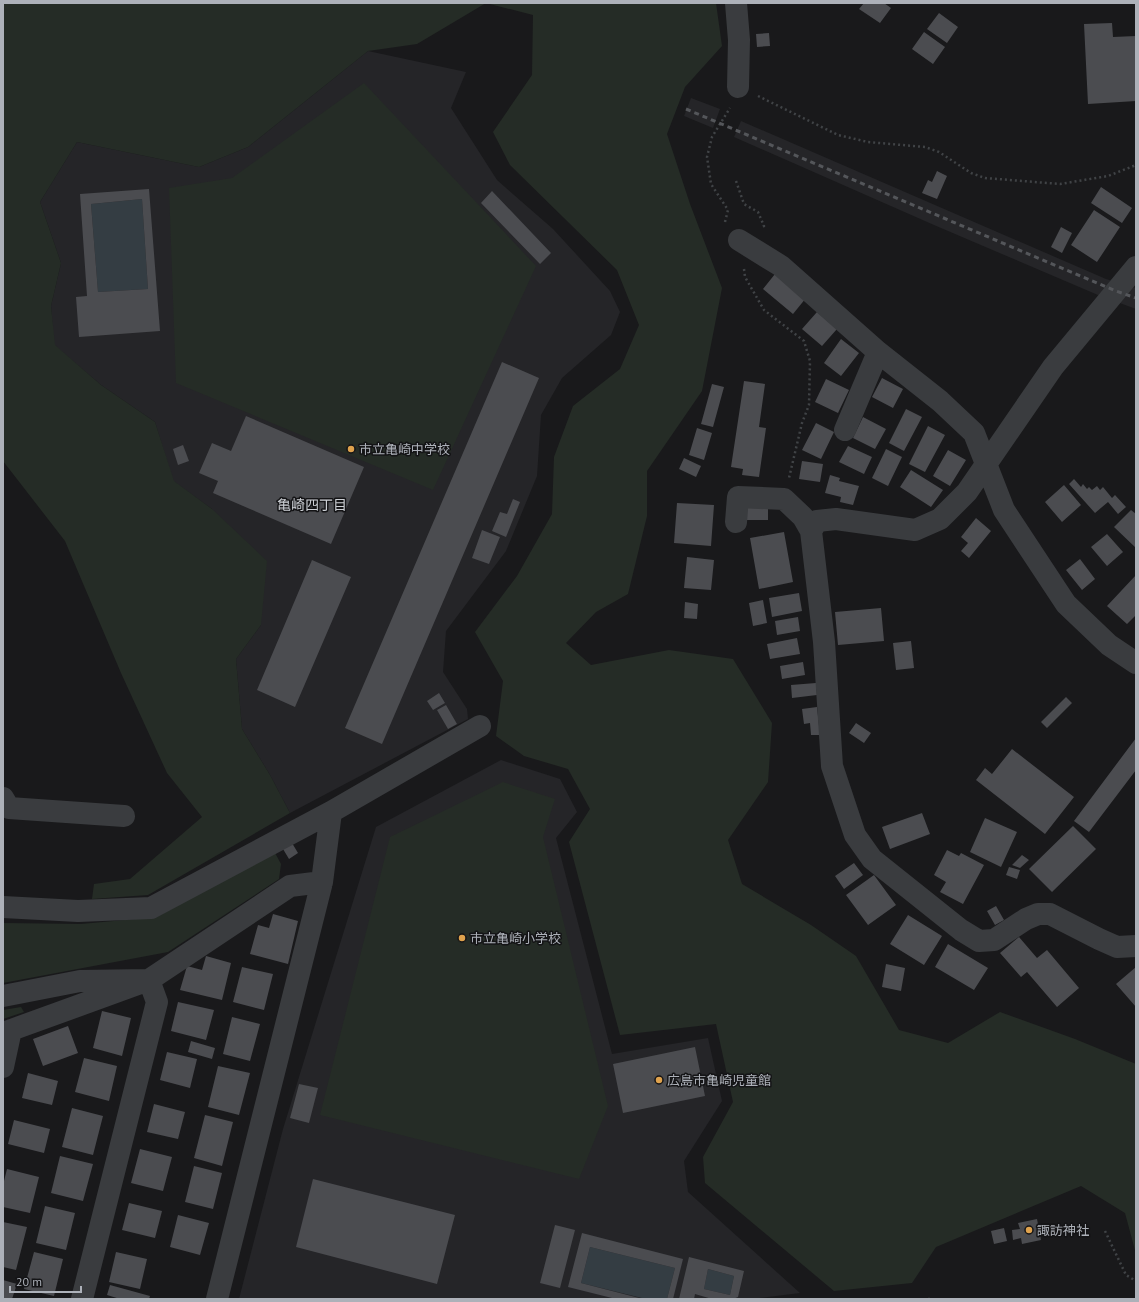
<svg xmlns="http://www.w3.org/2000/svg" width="1139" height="1302" viewBox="0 0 1139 1302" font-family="'PT Sans','Noto Sans JP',sans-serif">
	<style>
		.built { fill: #252528 }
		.green { fill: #252c26 }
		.water { fill: #343d43 }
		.building { fill: #4b4c50; fill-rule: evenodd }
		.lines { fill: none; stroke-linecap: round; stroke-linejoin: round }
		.path { stroke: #404346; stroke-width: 2.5; stroke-dasharray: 2 3; stroke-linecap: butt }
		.minor { stroke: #3a3c3f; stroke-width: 22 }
		.rail { stroke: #54565a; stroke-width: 3; stroke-dasharray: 5 4; stroke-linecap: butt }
		.poi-dot { fill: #dfa24d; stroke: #141416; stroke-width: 1.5 }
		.labels { text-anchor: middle; stroke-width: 3; stroke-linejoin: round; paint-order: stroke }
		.poi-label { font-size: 13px; fill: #adb1b9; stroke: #141416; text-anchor: start }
		.neighbourhood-label { font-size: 14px; fill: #cdd0d5; stroke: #141416 }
	</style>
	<rect width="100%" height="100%" fill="#19191b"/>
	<path class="built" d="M368 51 466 72 451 108 497 180 553 229 610 291 620 312 611 335 562 378 541 415 537 476 506 551 446 631 443 672 467 709 468 719 290 813 270 775 242 729 236 659 261 625 212 509 173 481 155 422 101 385 54 345 51 306 61 263 40 202 77 142 199 167 248 147Z
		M691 98 720 109 713 128 684 116Z
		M741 121 1106 279 1136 288V309L1098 295 934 225 734 137Z
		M501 760 560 779 577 812 556 838 612 1054 708 1038 722 1101 684 1161 688 1192 800 1293 759 1298 756 1299H239L283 1129 376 827Z"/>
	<path class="green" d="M3 3H716L722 46 685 87 667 134 690 204 722 288 702 391 647 471V516L628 594 596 612 566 643 591 665 669 650 733 659 772 723 768 782 728 840 742 884 811 925 856 956 899 1030 948 1043 1000 1012 1075 1039 1136 1064V1254L1125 1213 1081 1186 936 1247 912 1283 834 1291 705 1183 703 1157 733 1102 716 1024 620 1035 569 842 590 809 568 769 524 756 496 736 503 681 475 632 517 576 552 514 554 457 573 406 620 369 639 325 617 270 510 165 493 132 532 75 533 15 486 3 417 44 368 51 248 147 199 167 77 142 40 202 61 263 51 306 55 345 101 385 155 422 174 481 212 509 267 561 261 625 236 659 242 729 270 775 290 813 148 895 92 899 94 884 130 879 202 817 167 773 121 673 65 541 3 461Z
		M364 83 536 266 433 490 176 383 169 188 232 178Z
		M503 782 555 799 543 837 608 1106 579 1179 320 1115 390 837Z
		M274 851 281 864 279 879 168 952 3 983V923L81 924 157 917Z
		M21 1007 24 1012 3 1019V1010Z"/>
	<path class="water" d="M142 199 148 289 98 292 91 204Z
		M590 1247 675 1268 667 1299H646L581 1283Z
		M708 1269 734 1276 730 1295 704 1289Z"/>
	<path class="building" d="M864 3H884L891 8 880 23 859 9Z
		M939 13 958 27 947 43 927 29Z
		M1112 23 1113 37 1136 36V101L1088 104 1084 24Z
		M924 32 945 47 933 64 912 49Z
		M769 33 770 46 757 47 756 34Z
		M937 171 947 176 937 199 922 193 928 180 932 182Z
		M1101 187 1132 208 1122 223 1091 203Z
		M149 189 160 331 79 337 76 297 87 296 80 194ZM142 199 148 289 98 292 91 204Z
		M492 191 551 253 540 264 481 203Z
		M1094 210 1120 227 1097 262 1071 245Z
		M1061 227 1072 233 1062 253 1051 247Z
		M775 274 806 298 793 314 763 289Z
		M817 312 837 329 822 346 802 329Z
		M841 339 859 353 841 376 824 363Z
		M502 362 539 378 382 744 345 728Z
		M882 378 903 389 893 408 872 397Z
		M826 379 849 390 838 413 815 402Z
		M744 381 765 384 759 427 766 428 759 477 742 475 743 469 731 467Z
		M712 384 724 387 713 427 701 424Z
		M906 409 922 417 904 451 889 443Z
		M246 416 364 467 331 544 213 493 218 481 199 473 212 443 231 451Z
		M863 417 886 429 875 449 853 438Z
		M816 423 834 432 821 459 802 450Z
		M928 426 945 435 925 472 909 464Z
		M697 428 712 433 704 460 689 455Z
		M183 445 189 461 178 465 173 449Z
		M848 446 872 457 864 474 839 462Z
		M886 449 902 457 888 486 872 478Z
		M948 450 966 460 950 486 933 476Z
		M684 458 701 466 696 477 679 469Z
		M802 461 823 464 820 482 799 479Z
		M911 470 943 490 931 507 900 487Z
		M830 475 840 478 839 481 859 486 853 505 840 502 841 497 825 493Z
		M1074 479 1081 487 1083 484 1087 489 1089 487 1092 490 1097 486 1100 490 1103 487 1112 498 1115 495 1126 507 1118 514 1108 502 1095 513 1069 484Z
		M1064 485 1081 505 1062 522 1045 502Z
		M513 499 520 502 506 537 492 531 500 512 507 514Z
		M677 503 714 505 711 546 674 543Z
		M747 506H768V520H746Z
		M1131 510 1136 514V548L1114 527Z
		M976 518 991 531 969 558 961 551 968 543 961 537Z
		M482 530 500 537 489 564 472 558Z
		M784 532 793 582 759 589 750 538Z
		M1107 534 1123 552 1107 566 1091 547Z
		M687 557 714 560 711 590 684 588Z
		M1080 559 1095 579 1082 590 1066 570Z
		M312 560 351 577 295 707 257 690Z
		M1136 575V615L1127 624 1107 606Z
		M799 593 802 611 772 617 769 598Z
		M763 600 767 623 753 626 749 603Z
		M685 602 698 604 697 619 684 618Z
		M881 608 884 641 838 645 835 612Z
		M798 617 800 631 777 635 775 621Z
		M797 638 800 654 770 659 767 644Z
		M911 641 914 668 896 670 893 643Z
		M803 662 805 675 782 679 780 666Z
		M816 683 817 695 792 698 791 685Z
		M439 693 445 703 433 710 427 701Z
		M1066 697 1072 703 1047 728 1041 722Z
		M446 705 457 724 448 729 437 710Z
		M817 707 820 735H811L810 723 804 724 802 709Z
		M856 723 871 733 864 743 849 733Z
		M1136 738V770L1089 832 1074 821Z
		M1012 749 1074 797 1045 834 976 780 985 768 992 774Z
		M922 813 930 834 890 849 882 827Z
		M985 818 1017 832 1001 867 970 852Z
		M1073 826 1096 849 1052 892 1029 869Z
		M292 843 298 853 289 859 283 849Z
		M947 850 959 856 961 853 984 865 963 904 940 892 946 882 934 875Z
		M1022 855 1029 860 1020 868 1012 865Z
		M854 863 863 875 844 889 835 876Z
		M1009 867 1020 870 1017 879 1006 875Z
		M874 875 896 905 868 925 846 895Z
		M996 906 1004 920 995 925 987 911Z
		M273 914 298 921 288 964 250 954 258 925 269 928Z
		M908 915 942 936 924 965 890 944Z
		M1019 937 1037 958 1047 950 1079 988 1057 1007 1027 972 1021 977 1000 953Z
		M948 944 988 968 974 990 935 967Z
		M206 956 231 963 222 1000 180 990 187 966 202 970Z
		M886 964 905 968 901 991 882 987Z
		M242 967 273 974 264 1010 233 1002Z
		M1136 967V1007L1116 984Z
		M178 1002 214 1010 206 1040 171 1031Z
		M102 1011 131 1018 122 1056 93 1048Z
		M232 1017 260 1024 250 1061 223 1054Z
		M68 1026 78 1053 43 1066 33 1039Z
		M191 1041 215 1048 212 1059 188 1052Z
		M695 1047 705 1096 623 1113 613 1064Z
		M167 1052 197 1059 190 1088 160 1080Z
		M84 1058 117 1066 109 1101 75 1092Z
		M218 1066 250 1073 239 1115 208 1107Z
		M28 1073 58 1081 52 1105 22 1098Z
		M299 1084 318 1088 309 1123 290 1118Z
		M154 1104 185 1112 178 1139 147 1132Z
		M72 1108 103 1116 93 1155 62 1147Z
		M205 1115 233 1122 222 1166 194 1158Z
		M14 1120 50 1129 44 1153 8 1144Z
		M140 1149 172 1157 163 1191 131 1183Z
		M60 1156 93 1164 83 1201 51 1193Z
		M194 1166 222 1173 213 1209 185 1202Z
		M7 1169 39 1177 30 1213 3 1207V1185Z
		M313 1179 455 1215 437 1284 296 1247Z
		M129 1203 162 1211 155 1238 122 1230Z
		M45 1206 75 1213 66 1250 36 1243Z
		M178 1215 209 1223 200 1255 170 1247Z
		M1037 1219 1041 1240 1022 1244 1021 1238 1013 1240 1012 1230 1020 1229 1018 1223Z
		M3 1222 27 1227 16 1270 3 1267Z
		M555 1225 575 1230 560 1288 540 1283Z
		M1004 1228 1007 1241 994 1244 991 1231Z
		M582 1233 683 1259 673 1299H667L675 1268 590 1247 581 1283 643 1299H616L568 1287Z
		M34 1252 63 1259 54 1296 24 1289Z
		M116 1252 147 1259 140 1289 109 1282Z
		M689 1257 744 1271 738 1297 733 1299H712L695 1294 694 1299H679ZM708 1269 734 1276 730 1295 704 1289Z
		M3 1280 17 1284 12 1299H3Z
		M110 1285 150 1296 149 1299H120L107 1295Z"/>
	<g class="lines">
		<path class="path" d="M758 96 838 135 868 142 925 147 939 152 971 173 985 178 1060 184 1108 176 1136 165
			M736 181 744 204 758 212 764 226 761 227
			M725 222 728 210 711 184 707 157 712 137 730 108
			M744 269 745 277 764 310 804 341 810 361 809 405 802 423 789 478
			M1105 1231 1126 1275 1136 1281
			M928 1299H933"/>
		<path class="minor" d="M736 3 739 40 738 87
			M739 240 781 266 878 352 940 401 974 433 1004 510 1066 604 1109 645 1136 663
			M1136 267 1053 367 967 492 940 519 915 530 836 519 817 521 811 531 824 642 832 766 855 835 872 859 961 930 979 941 994 940 1026 919 1038 914H1050L1099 939 1117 947 1136 946
			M845 430 878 352
			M736 522 738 497 784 499 803 517 811 531
			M3 798 9 808 124 816
			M3 907 78 911 151 908 331 812
			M3 996 80 981 149 980 290 886 322 882
			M3 1033 149 980 157 1002 82 1299
			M3 1067 11 1030
			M217 1299 322 882 331 812 480 726"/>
		<path class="rail" d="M686 109 1116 291 1136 298"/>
	</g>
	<g class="poi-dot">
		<circle cx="351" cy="449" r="4"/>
		<circle cx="462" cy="938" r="4"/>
		<circle cx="659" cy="1080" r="4"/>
		<circle cx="1029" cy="1230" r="4"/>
	</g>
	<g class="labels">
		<g class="poi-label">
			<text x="359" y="454">市立亀崎中学校</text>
			<text x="470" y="943">市立亀崎小学校</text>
			<text x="667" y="1085">広島市亀崎児童館</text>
			<text x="1037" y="1235">諏訪神社</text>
		</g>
		<g class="neighbourhood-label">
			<text x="312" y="510">亀崎四丁目</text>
		</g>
	</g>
	<rect width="1139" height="1302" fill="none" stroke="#adb1b9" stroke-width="8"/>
	<path d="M10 1286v6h71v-6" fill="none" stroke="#adb1b9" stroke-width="2"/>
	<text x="16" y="1286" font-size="12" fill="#adb1b9" stroke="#141416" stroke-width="3" paint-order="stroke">20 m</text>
</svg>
